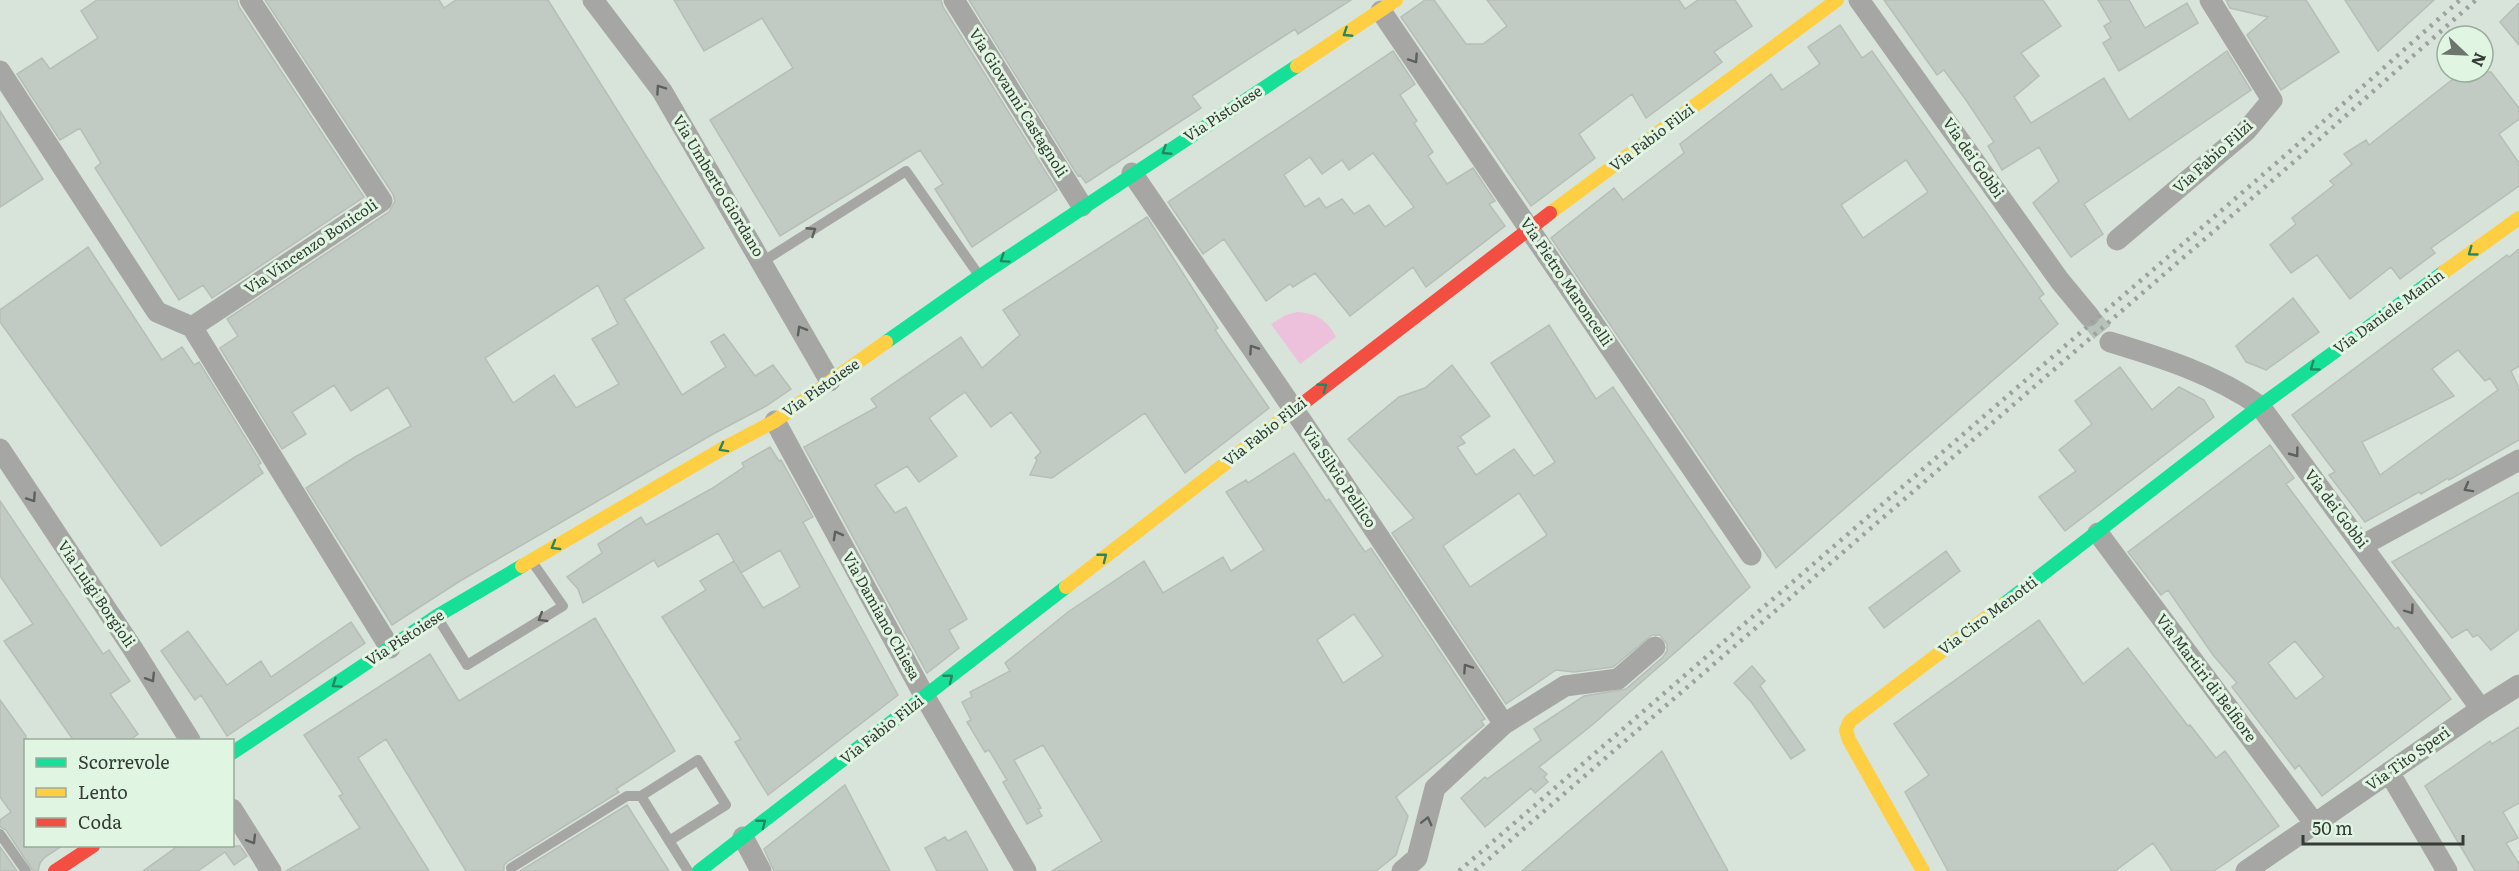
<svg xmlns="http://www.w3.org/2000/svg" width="2519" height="871" viewBox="0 0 2519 871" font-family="Literata,serif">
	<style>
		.green { fill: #edc1db }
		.building { fill: #c2cbc3; stroke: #b6beb6; stroke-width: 1.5; fill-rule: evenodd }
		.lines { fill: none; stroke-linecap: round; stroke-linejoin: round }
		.street-tunnel { stroke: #b7c2b8; stroke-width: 21; stroke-dasharray: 21 10; stroke-linecap: butt }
		.lane { stroke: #a6a7a5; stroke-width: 10 }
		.street { stroke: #a6a7a5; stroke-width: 21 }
		.fast { stroke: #16e098; stroke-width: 14 }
		.slow { stroke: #ffcf43; stroke-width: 14 }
		.jam { stroke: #f24e42; stroke-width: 14 }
		.rail { stroke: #9da29e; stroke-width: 4.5; stroke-dasharray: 3 6; stroke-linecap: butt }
		.oneway { stroke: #268662 }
		.oneway2 { stroke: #5c615c }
		.labels { text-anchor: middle; stroke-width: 6; stroke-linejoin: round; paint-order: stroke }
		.street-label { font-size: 15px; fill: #343c35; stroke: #e0f5e2 }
	</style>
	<rect width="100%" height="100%" fill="#d8e3d9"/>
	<path class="green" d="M1297 312C1316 313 1327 320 1336 337L1300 364 1271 324 1286 315Z"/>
	<path class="building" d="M97 0H237L239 7 364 197 212 298 203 285 179 300 95 168 101 163 80 128 60 140 17 74 42 58 50 69 98 38 81 11Z
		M265 0H439L444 8 456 0H548L704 248 624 299 682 395 726 367 711 342 724 334 755 376 773 365 791 389 766 406 713 434 460 581 392 625 306 488 355 457 411 426 388 387 351 411 334 385 292 412 306 434 282 449 220 348 238 336 227 319 389 212 395 201 393 194ZM598 285 618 324 592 339 619 384 576 408 554 375 513 403 485 358Z
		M674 0H941L943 7 1057 190 972 247 935 189 943 184 920 150 780 236 710 120 793 68 762 18 704 51Z
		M969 0H1351L1298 34 1295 29 1192 96 1201 108 1086 183 1080 175 1078 176Z
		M1425 0H1434L1466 44H1483L1507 26 1487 0H1679L1685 9 1698 0H1735L1752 26 1714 52 1722 62 1646 118 1632 94 1579 134 1595 158 1531 206 1401 17Z
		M1884 0H2043L2061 26 2021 53 2039 76 2014 97 2031 123 2104 78 2129 120 2227 51 2251 90 2084 204 2103 234 2071 257 2033 203 2059 181 2039 147 2002 170 1988 146 1994 142 1966 100 1944 70 1937 75Z
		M2098 0H2129L2145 28 2187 3 2198 23 2119 71 2103 43 2111 38 2104 26 2111 22Z
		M2226 0H2306L2339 52 2281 90 2247 35 2268 17 2230 8Z
		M2345 0H2434L2378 51Z
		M2519 3V45L2500 22Z
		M1840 25 1862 58 1872 51 2044 294 2039 298 2058 324 1776 568 1551 238 1614 188 1623 200 1684 153 1680 144 1771 74 1782 90 1820 64 1808 47ZM1906 160 1928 192 1863 238 1841 205Z
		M1393 51 1415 84 1400 95 1417 121 1414 123 1433 152 1428 156 1447 184 1473 168 1495 201 1489 204 1505 226 1426 287 1413 267 1350 316 1315 273 1293 287 1290 284 1266 301 1224 239 1203 254 1168 202ZM1373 153 1414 207 1385 227 1369 205 1354 214 1342 199 1326 208 1319 198 1305 207 1284 175 1310 157 1322 174 1342 160 1349 170Z
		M2462 72H2491L2519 108V119L2499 134 2519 163V186L2431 248 2435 253 2400 279 2391 267 2350 299 2317 255 2291 273 2270 245 2296 224 2292 218 2334 185 2330 181 2352 164 2344 154 2366 140 2369 145Z
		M0 111 43 179 0 207Z
		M1147 217 1218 328 1215 330 1269 408 1185 473 1145 413 1052 478 1030 475 1037 460 1035 458 1041 452 1011 412 991 427 965 392 929 418 957 456 919 482 907 466 875 485 895 513 906 507 967 619 949 630 959 648 927 673 804 447 877 407 871 399 961 337 982 368 1020 335 1003 310Z
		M88 247 162 360 182 347 194 365 199 362 261 463 258 465 263 473 161 546 0 322V310Z
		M2519 249V366L2511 371 2519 388V440L2449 480 2448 478 2421 494 2419 492 2365 522 2329 475 2335 472 2292 415 2507 255 2509 257ZM2458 350 2485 381 2490 378 2498 390 2380 475 2362 442 2454 396 2432 369Z
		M2293 298 2319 332 2266 370 2246 362 2236 346Z
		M1549 325 1596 399 1613 387 1750 587 1591 726 1539 767 1547 774 1544 777 1548 782 1535 793 1531 788 1485 827 1461 798 1485 777 1487 779 1541 740 1534 729 1584 696 1626 689 1663 657 1667 651V644L1660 635H1652L1613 667 1574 672 1556 670 1506 704 1392 533 1414 518 1348 439 1399 397 1425 388 1452 365 1490 416 1460 437 1465 443 1457 447 1476 475 1514 449 1534 476 1555 462 1491 363ZM1519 493 1547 535 1470 587 1443 546Z
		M2120 367 2152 410 2179 387 2204 400 2214 417 2065 531 2039 497 2076 471 2059 450 2092 424 2075 401Z
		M2270 445 2294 478 2286 484 2395 629 2398 627 2451 699 2322 796 2299 765 2295 769 2232 687 2237 683 2213 655 2168 590 2161 595 2128 552ZM2295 641 2324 677 2296 699 2268 663Z
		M770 447 779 461 781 460 813 517 803 522 898 695 768 795 735 742 741 739 662 617 706 590 700 581 734 561 763 608 785 596 800 587 780 550 741 573 718 533 658 567 654 560 583 603 578 589 567 577 602 553 598 544 641 517 646 525 711 489 744 467 742 463Z
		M1294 453 1326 501 1329 499 1365 552 1371 548 1485 719 1481 721 1484 725 1396 797 1408 816 1396 855 1376 871H1052L1102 841 1043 745 1014 760 1041 808 1038 809 1042 816 1027 824 1003 782 1007 780 989 750 985 752 967 722 971 720 962 702 972 697 970 692 1010 671 1005 663 1068 612 1144 561 1163 593 1223 557 1231 571 1264 550 1226 492 1246 480 1248 483ZM1354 614 1383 656 1343 683 1317 640Z
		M2519 492V629L2491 650 2478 635 2473 637 2467 629 2452 638 2392 562Z
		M0 501 103 654 109 650 130 681 110 694 138 734 129 741H74L4 641 33 624 0 576Z
		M1946 551 1960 571 1884 628 1869 608Z
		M595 618 675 751 616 789 619 792 507 862 504 865V871H466L386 739 358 758 429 871H286L360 828 339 796 343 794 304 735 430 654 459 701Z
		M2039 620 2083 684 2128 648 2188 726 2190 725 2216 758 2225 751 2279 826 2214 871H2172L2153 843 2115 871H1948L1905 792 1929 775 1894 724Z
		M351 622 365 643 227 736 201 695 195 700 161 651 188 631 227 685 261 661 271 677Z
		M1752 666 1765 681 1760 686 1805 750 1791 759 1752 703 1734 683Z
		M0 700 26 736V846H62L45 857 40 863 38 871H33L6 830 0 827V820L11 812 0 797Z
		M2519 727V803L2503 812 2518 838 2506 843 2519 864V871H2475L2425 786 2490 741 2492 744Z
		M1662 751 1728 871H1522Z
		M845 785 890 871H774L764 849Z
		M627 805 669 871H520Z
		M966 831 988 871H937L925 848 945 837 948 841Z
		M178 846H240L247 856 234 865 225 852 198 871H143Z
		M0 847 17 871H0Z"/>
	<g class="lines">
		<path class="street-tunnel" d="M2089 316 2110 342"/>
		<path class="lane" d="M762 262 906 171 978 274
			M437 617 467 665 563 606 533 563
			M641 796 698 760 726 805 669 841
			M0 834 26 871
			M511 868 627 796H641L688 871"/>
		<path class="street" d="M250 0 382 201 192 327 390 648
			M593 0 662 91 830 381
			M954 0 1082 206
			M1859 0 2060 281 2089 316
			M1381 11 1751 555
			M0 71 157 312 192 327
			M1132 173 1305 426 1504 724 1435 788 1417 858 1402 871
			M2117 240 2246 131 2272 100 2210 0
			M2110 342C2163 358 2214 374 2260 406L2481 709
			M775 421 925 697 1026 871
			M0 449 133 649 190 740
			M2098 533 2314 823
			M2363 545 2519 460
			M1504 724 1565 686 1618 679 1655 647
			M2389 772 2447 871
			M232 809 271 871
			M743 837 761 871
			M2246 871 2481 709 2519 685"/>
		<path class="fast" d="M886 342 980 276 1297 66
			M2004 604 2260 406 2444 272
			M232 753 437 616 522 566
			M699 871 1066 587"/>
		<path class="slow" d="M1297 66 1396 0
			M1550 213 1837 0
			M2444 272 2519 218
			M522 566 722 449 775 421 886 342
			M1066 587 1284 418
			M1923 871 1849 740 1846 730 1850 721 2004 604"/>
		<path class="jam" d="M1284 418 1550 213
			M55 871 93 846"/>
		<path class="rail" d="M1459 871 2289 152 2460 0
			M1475 871 2296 160 2476 0"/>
	</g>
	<defs><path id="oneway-chevron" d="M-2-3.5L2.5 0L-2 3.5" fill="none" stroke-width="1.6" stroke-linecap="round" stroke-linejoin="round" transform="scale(1.5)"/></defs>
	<g class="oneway">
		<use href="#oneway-chevron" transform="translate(1347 33) rotate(147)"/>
		<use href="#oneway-chevron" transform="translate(1166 151) rotate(147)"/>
		<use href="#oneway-chevron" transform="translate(2472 252) rotate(144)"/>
		<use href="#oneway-chevron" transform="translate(1004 259) rotate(146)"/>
		<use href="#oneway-chevron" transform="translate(2314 367) rotate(144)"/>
		<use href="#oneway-chevron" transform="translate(1323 387) rotate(-37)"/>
		<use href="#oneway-chevron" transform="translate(723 448) rotate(151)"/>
		<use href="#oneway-chevron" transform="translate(555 546) rotate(150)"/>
		<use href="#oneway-chevron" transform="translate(1103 557) rotate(-38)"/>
		<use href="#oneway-chevron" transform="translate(949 678) rotate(-38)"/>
		<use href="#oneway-chevron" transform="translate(336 684) rotate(146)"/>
		<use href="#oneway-chevron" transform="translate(762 823) rotate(-38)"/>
	</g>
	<g class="oneway2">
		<use href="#oneway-chevron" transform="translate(1414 59) rotate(56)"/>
		<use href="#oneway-chevron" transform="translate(660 89) rotate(-125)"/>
		<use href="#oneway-chevron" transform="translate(812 231) rotate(-33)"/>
		<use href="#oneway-chevron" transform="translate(801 330) rotate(-120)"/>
		<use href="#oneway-chevron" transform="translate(1253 349) rotate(-124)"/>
		<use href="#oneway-chevron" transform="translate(2295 453) rotate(53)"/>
		<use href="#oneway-chevron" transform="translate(2468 488) rotate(151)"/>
		<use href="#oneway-chevron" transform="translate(32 498) rotate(56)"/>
		<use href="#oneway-chevron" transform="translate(837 535) rotate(-119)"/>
		<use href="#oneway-chevron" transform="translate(2410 610) rotate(54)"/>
		<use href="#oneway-chevron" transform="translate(542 618) rotate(149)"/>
		<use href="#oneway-chevron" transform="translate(1467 668) rotate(-124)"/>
		<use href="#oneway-chevron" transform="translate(151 678) rotate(58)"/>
		<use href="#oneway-chevron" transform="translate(1427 821) rotate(-76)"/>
		<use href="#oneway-chevron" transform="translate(252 840) rotate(59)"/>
	</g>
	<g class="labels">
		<g class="street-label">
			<text transform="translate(1018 103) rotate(58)" y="5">Via Giovanni Castagnoli</text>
			<text transform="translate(1223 114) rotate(-33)" y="5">Via Pistoiese</text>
			<text transform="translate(1652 138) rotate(-37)" y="5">Via Fabio Filzi</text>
			<text transform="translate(2213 157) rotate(-42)" y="5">Via Fabio Filzi</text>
			<text transform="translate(1973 158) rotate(55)" y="5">Via dei Gobbi</text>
			<text transform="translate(718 186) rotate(59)" y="5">Via Umberto Giordano</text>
			<text transform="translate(311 247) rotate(-34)" y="5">Via Vincenzo Bonicoli</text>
			<text transform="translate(1566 282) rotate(56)" y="5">Via Pietro Maroncelli</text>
			<text transform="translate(2389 312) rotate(-36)" y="5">Via Daniele Manin</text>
			<text transform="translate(821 388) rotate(-35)" y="5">Via Pistoiese</text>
			<text transform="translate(1265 432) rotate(-38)" y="5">Via Fabio Filzi</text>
			<text transform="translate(1339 477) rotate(56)" y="5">Via Silvio Pellico</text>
			<text transform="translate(2336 509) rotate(53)" y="5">Via dei Gobbi</text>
			<text transform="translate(96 594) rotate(56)" y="5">Via Luigi Borgioli</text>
			<text transform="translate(881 616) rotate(61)" y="5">Via Damiano Chiesa</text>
			<text transform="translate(1988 616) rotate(-37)" y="5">Via Ciro Menotti</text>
			<text transform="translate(405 638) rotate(-33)" y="5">Via Pistoiese</text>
			<text transform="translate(2206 678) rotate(53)" y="5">Via Martiri di Belfiore</text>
			<text transform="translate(882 730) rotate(-38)" y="5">Via Fabio Filzi</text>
			<text transform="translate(2408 759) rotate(-35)" y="5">Via Tito Speri</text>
		</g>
	</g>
	<rect x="24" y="739" width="210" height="108" fill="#e0f5e2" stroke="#9bab9d" stroke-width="1.5"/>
	<rect x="36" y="758" width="30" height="9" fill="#16e098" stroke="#9bab9d" stroke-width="1.5"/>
	<text x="78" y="769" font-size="18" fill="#343c35">Scorrevole</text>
	<rect x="36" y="788" width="30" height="9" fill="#ffcf43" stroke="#9bab9d" stroke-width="1.5"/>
	<text x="78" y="799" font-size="18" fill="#343c35">Lento</text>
	<rect x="36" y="818" width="30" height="9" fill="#f24e42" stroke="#9bab9d" stroke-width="1.5"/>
	<text x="78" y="829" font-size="18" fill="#343c35">Coda</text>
	<g transform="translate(2465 54) rotate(113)"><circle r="28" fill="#e0f5e2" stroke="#9bab9d" stroke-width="1.5"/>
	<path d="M0-4.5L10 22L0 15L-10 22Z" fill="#6d766e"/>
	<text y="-9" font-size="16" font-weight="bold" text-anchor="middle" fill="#343c35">N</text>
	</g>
	<path d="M2303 835v9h160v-9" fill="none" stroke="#343c35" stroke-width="3"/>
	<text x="2312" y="835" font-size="18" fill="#343c35" stroke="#e0f5e2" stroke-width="4.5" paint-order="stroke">50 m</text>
</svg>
